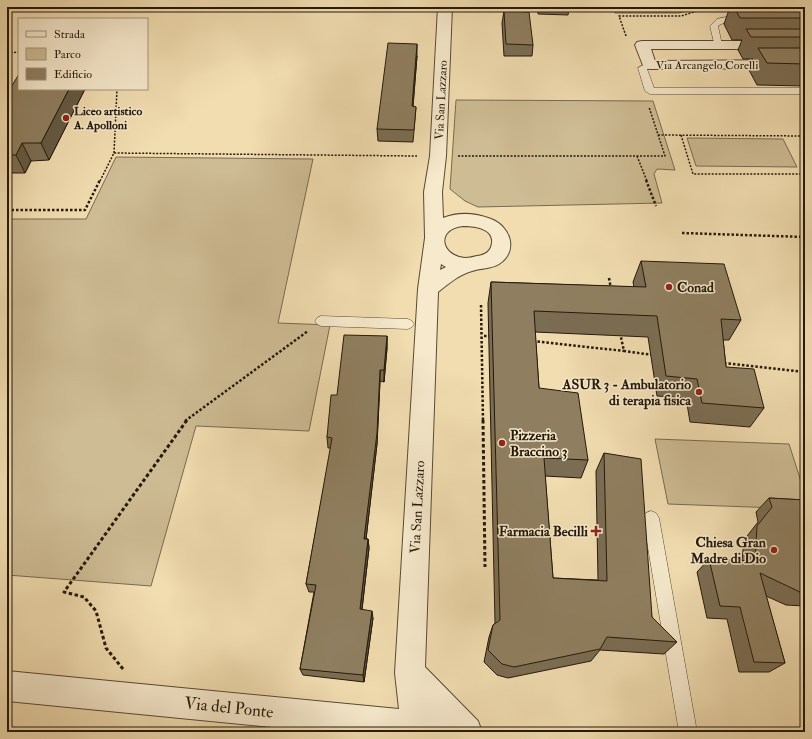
<svg xmlns="http://www.w3.org/2000/svg" width="812" height="739" viewBox="0 0 812 739" font-family="'IM FELL Double Pica',serif">
	<style>
		.green { fill: #cebc94; stroke: #796a4f }
		.lines { fill: none; stroke-linecap: round; stroke-linejoin: round }
		.lane-casing { stroke: #574a34; stroke-width: 1 }
		.street-casing { stroke: #574a34; stroke-width: 2 }
		.path-far2 { stroke: #24190a; stroke-width: 1.5; stroke-dasharray: 2 1.5; stroke-linecap: butt }
		.path-far1 { stroke: #24190a; stroke-width: 2.5; stroke-dasharray: 2.5 2; stroke-linecap: butt }
		.path { stroke: #24190a; stroke-width: 3; stroke-dasharray: 3.5 2.5; stroke-linecap: butt }
		.lane { fill: #f6e9cc; fill-rule: evenodd }
		.street { fill: #f6e9cc; fill-rule: evenodd }
		.wall { fill: #7b6d53; stroke: #24190a }
		.shaded-wall { fill: #645943; stroke: #24190a }
		.building { fill: #8f7f60; stroke: #24190a }
		.poi-dot { fill: #8f2418; stroke: #f6e9cc; stroke-width: 1.5 }
		.labels { text-anchor: middle; stroke-width: 3; stroke-linejoin: round; paint-order: stroke }
		.far-street-label { font-size: 12px; fill: #24190a; stroke: #f6e9cc }
		.far-poi-label { font-size: 12px; font-weight: bold; fill: #24190a; stroke: #f6e9cc; text-anchor: start }
		.poi-label { font-size: 14px; font-weight: bold; fill: #24190a; stroke: #f6e9cc; text-anchor: end }
		.street-label { font-size: 14px; fill: #24190a; stroke: #f6e9cc }
		.near-street-label { font-size: 17px; fill: #24190a; stroke: #f6e9cc }
	</style>
	<rect width="100%" height="100%" fill="#f1ddb0"/>
	<filter id="stains"><feTurbulence type="fractalNoise" baseFrequency=".005" numOctaves="4"/><feColorMatrix values="0 0 0 0 .2 0 0 0 0 .09 0 0 0 0 .02 0 0 0 .5 -.17"/></filter>
	<radialGradient id="worn" r=".72"><stop offset=".6" stop-color="#630" stop-opacity="0"/><stop offset="1" stop-color="#630" stop-opacity=".3"/></radialGradient>
	<path class="green" d="M613 7H699L679 13H615Z
		M456 100 653 101 675 170 657 169 654 174 662 203 478 207 465 201 450 189Z
		M687 138 783 139 797 167 696 166Z
		M116 157 313 159 278 323 330 325 309 431 196 426 151 586 7 575V219H86Z
		M655 439 789 444 805 494V509L668 504Z"/>
	<g class="lines">
		<defs>
			<path id="lane" d="M731 16 743 17 747 19C739 25 727 19 718 26L722 45 721 47H715L710 26 717 19Z
				M649 62 653 65 647 69 654 88H805V94H650L645 91 638 68Z
				M321 316 408 319 412 321 414 324 412 327 408 329 321 326 317 324 315 321 317 318Z
				M651 511 656 513 659 518 697 732H679L643 518 646 513Z"/>
			<path id="street" d="M438 7H452L446 156 442 192 443 218C458 212 475 213 491 219 510 226 519 251 499 264 491 269 481 268 472 271 460 274 448 284 438 292L425 667 478 721 482 732H323L7 701V671L399 709 395 673 418 289 425 238 424 192 430 156ZM463 226C473 226 494 228 492 243 491 251 486 255 477 256 473 257 469 258 465 258 441 256 435 229 463 226ZM441 264 446 267 440 270Z
				M642 41H805V49H651L655 61 805 60V68L649 69 644 68 635 45 637 42Z"/>
		</defs>
		<use href="#lane" class="lane-casing"/>
		<use href="#street" class="street-casing"/>
		<path class="path-far2" d="M626 36 619 16H681L710 7
			M7 53 19 52
			M658 135 805 136
			M681 135 693 174H805
			M114 153 117 89
			M458 156H665L649 107
			M637 156 647 181
			M100 181 114 153 417 156"/>
		<path class="path-far1" d="M646 180 656 206
			M7 210H85L100 180
			M682 233 805 237
			M609 278 611 289
			M481 305 483 421
			M620 333 624 351 653 355
			M484 336H490
			M533 341 624 351
			M724 363 805 372
			M185 421 308 331"/>
		<path class="path" d="M483 420 485 567
			M123 669 106 648 96 611 84 597 64 592 187 420"/>
		<use href="#lane" class="lane"/>
		<use href="#street" class="street"/>
	</g>
	<path class="wall" d="M538 7H569V9L568 15 538 14Z
		M730 7H805V86L757 85 749 70 753 59H743L738 50 742 40H732L724 24Z
		M504 11 533 45 532 56H504L502 23Z
		M417 56 413 106 416 107 415 119 413 142 378 141 377 129Z
		M19 89H85L49 160 31 161 25 173H7V94Z
		M805 179V191L802 184Z
		M641 261 741 320 729 340H723L726 367 764 408 750 427 690 422 686 398 657 396 648 337 535 332 539 388 588 460 581 478 545 476 553 578 598 580 596 471 604 453 652 617 677 642 664 654 600 650 591 661 508 678 497 675 484 662 489 637 493 625 495 623 488 303 491 282 634 287 633 282Z
		M387 336V348L384 382 380 381 377 444 366 539H368L369 548 362 610 373 618 364 682 303 675 300 669 314 592H309L306 584 331 448H328L327 437 337 395Z
		M805 465V477L802 468Z
		M769 498 805 500V606L786 605 766 596 785 663 769 672H739L727 619 707 618 697 572 709 559 742 560 744 540 758 522 756 512Z"/>
	<path class="shaded-wall" d="M417 44V56L412 119V106Z
		M69 89H85L49 160 41 143Z
		M22 143 31 161 25 173 16 155Z
		M387 336V348L384 382V370Z
		M380 370V381L377 444 365 548 364 539Z
		M368 539 369 548 361 617 360 609Z
		M372 611 373 618 364 682 363 675Z"/>
	<path class="building" d="M539 7H569V9L539 8Z
		M734 7H805V18H740Z
		M504 11 529 12 533 45 506 44Z
		M746 29H805V37H751Z
		M388 43 417 44 412 106 416 107 414 130 377 129Z
		M758 48H805V64L767 63Z
		M19 74V89H69L41 143H22L16 155H7V94Z
		M641 261 724 264 741 320 721 319 726 367 754 369 764 408 702 403 697 379 666 376 657 316 534 311 539 388 578 393 588 460 544 458 553 578 607 581 604 453 641 459 652 617 677 642 607 637 600 649 514 667 502 664 488 650 493 625 500 620 491 282 646 287Z
		M344 335 387 336 384 370H380L377 433 364 539H368L360 609 372 611 363 675 300 669 316 585 306 584 332 438 327 437 331 395H337Z
		M769 498 805 500V593H802L760 573 785 663 754 662 740 607 720 606 709 559 755 561 757 526 772 507Z"/>
	<g class="poi-dot">
		<circle cx="66" cy="118" r="4"/>
		<circle cx="669" cy="287" r="4"/>
		<circle cx="699" cy="392" r="4"/>
		<circle cx="502" cy="443" r="4"/>
		<path d="M594 525h4v4h4v4h-4v4h-4v-4h-4v-4h4z"/>
		<circle cx="774" cy="550" r="4"/>
	</g>
	<g class="labels">
		<g class="far-street-label">
			<text x="707" y="69">Via Arcangelo Corelli</text>
			<text transform="translate(441 100) rotate(-87)" y="4">Via San Lazzaro</text>
		</g>
		<g class="far-poi-label">
			<text x="74" y="115">Liceo artistico<tspan x="74" dy="14">A. Apolloni</tspan></text>
		</g>
		<g class="poi-label">
			<text x="677" y="292" text-anchor="start">Conad</text>
			<text x="691" y="389">ASUR 3 - Ambulatorio<tspan x="691" dy="16">di terapia fisica</tspan></text>
			<text x="510" y="440" text-anchor="start">Pizzeria<tspan x="510" dy="16">Braccino 3</tspan></text>
			<text x="588" y="536">Farmacia Becilli</text>
			<text x="766" y="547">Chiesa Gran<tspan x="766" dy="16">Madre di Dio</tspan></text>
		</g>
		<g class="street-label">
			<text transform="translate(417 507) rotate(-87)" y="5">Via San Lazzaro</text>
		</g>
		<g class="near-street-label">
			<text transform="translate(229 707) rotate(6)" y="6">Via del Ponte</text>
		</g>
	</g>
	<rect width="812" height="739" fill="none" stroke="#f1ddb0" stroke-width="24"/>
	<rect x="8" y="8" width="796" height="723" fill="none" stroke="#24190a" stroke-width="2"/>
	<rect x="12" y="12" width="788" height="715" fill="none" stroke="#24190a"/>
	<rect x="18" y="18" width="130" height="72" fill="#f6e9cc" stroke="#a2967e"/>
	<rect x="26" y="31" width="20" height="6" fill="#f6e9cc" stroke="#a2967e"/>
	<text x="54" y="38" font-size="12" fill="#24190a">Strada</text>
	<rect x="26" y="48" width="20" height="12" fill="#cebc94" stroke="#a2967e"/>
	<text x="54" y="58" font-size="12" fill="#24190a">Parco</text>
	<rect x="26" y="68" width="20" height="12" fill="#8f7f60" stroke="#a2967e"/>
	<text x="54" y="78" font-size="12" fill="#24190a">Edificio</text>
	<rect width="100%" height="100%" filter="url(#stains)"/>
	<rect width="100%" height="100%" fill="url(#worn)"/>
</svg>
